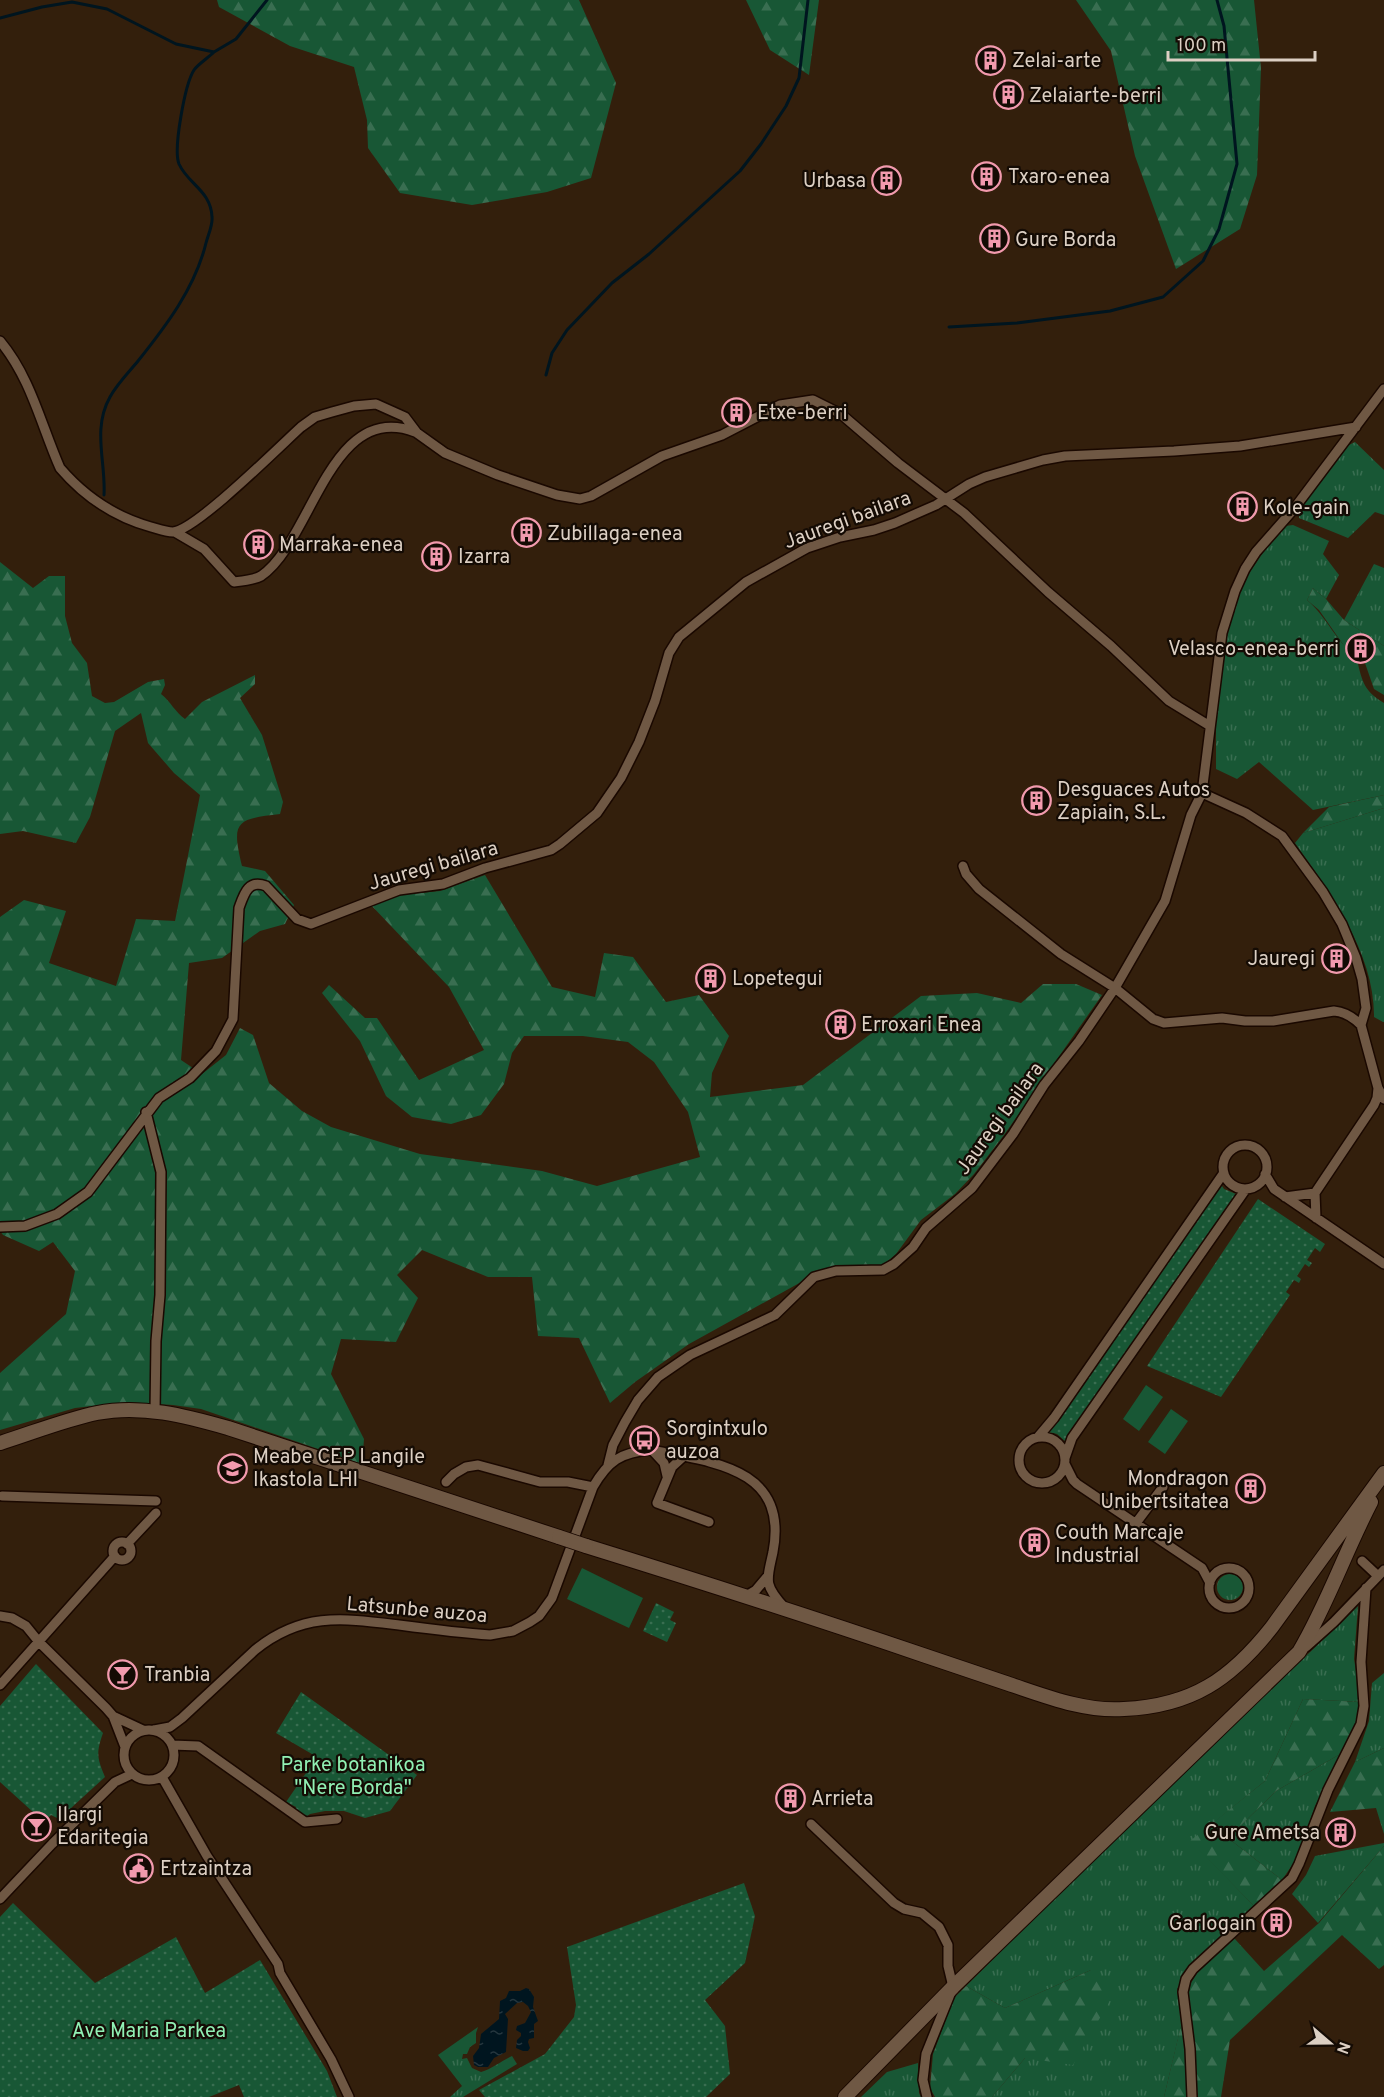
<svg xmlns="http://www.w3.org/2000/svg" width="1384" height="2097" viewBox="0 0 1384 2097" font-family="Overpass,sans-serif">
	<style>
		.grass { fill: url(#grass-tufts) }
		.forest { fill: url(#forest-firs) }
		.park { fill: url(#park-dots) }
		.pitch { fill: #185735 }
		.water { fill: url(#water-ripples) }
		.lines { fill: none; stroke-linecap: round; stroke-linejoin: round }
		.stream { stroke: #00151f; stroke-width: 3 }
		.street-casing { stroke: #1a0800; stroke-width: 12 }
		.secondary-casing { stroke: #1a0800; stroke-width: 16 }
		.street { stroke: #6f5844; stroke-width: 9 }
		.secondary { stroke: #6f5844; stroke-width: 14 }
		.secondary-bridge-casing { stroke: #1a0800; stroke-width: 16; stroke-linecap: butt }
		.secondary-bridge { stroke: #6f5844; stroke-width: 14 }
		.labels { text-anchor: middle; stroke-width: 4.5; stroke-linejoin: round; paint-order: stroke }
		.poi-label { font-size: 20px; fill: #dccfc3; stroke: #140b04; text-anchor: start }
		.street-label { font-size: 20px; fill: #dccfc3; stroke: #140b04 }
		.park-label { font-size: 20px; fill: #91f0b4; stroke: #140b04 }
	</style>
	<defs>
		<pattern id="grass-tufts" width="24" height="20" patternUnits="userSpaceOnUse" patternTransform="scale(1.5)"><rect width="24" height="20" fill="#185735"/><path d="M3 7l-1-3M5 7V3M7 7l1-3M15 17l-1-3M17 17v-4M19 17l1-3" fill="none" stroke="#396e51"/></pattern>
		<pattern id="forest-firs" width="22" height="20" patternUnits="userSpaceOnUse" patternTransform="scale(1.5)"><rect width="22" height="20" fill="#185735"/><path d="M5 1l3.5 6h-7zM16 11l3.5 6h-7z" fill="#396e51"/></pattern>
		<pattern id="park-dots" width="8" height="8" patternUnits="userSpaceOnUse" patternTransform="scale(1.5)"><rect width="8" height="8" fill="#185735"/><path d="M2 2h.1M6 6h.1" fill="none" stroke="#396e51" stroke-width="1.8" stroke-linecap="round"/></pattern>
		<pattern id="water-ripples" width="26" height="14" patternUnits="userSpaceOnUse" patternTransform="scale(1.5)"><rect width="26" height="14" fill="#00151f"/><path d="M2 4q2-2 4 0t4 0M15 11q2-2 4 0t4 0" fill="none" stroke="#25363e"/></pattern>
	</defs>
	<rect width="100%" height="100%" fill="#331f0c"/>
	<path class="grass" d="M1355 442 1384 470V515L1375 512 1348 538 1299 518V510L1345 447Z
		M1293 525 1329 541 1323 554 1339 575 1326 599 1313 588 1307 600C1327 617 1336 642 1356 656 1362 679 1362 690 1384 703V795L1313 810 1259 762 1237 779 1216 769V714L1225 645 1233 607 1246 578 1268 545 1285 526Z
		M1374 564 1384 568V646L1344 620Z
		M1384 808V1022H1383L1374 1017C1375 954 1330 892 1295 843L1303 833Z
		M1217 1587a13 13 0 1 1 26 0a13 13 0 1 1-26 0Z
		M1358 1606 1354 1659 1361 1702 1303 1699 1265 1781 1191 1841 1255 1907 1190 1966 1177 1989 1182 2022 1164 2097H992L1025 2058 1091 1970 1005 2008 966 1986 1073 1880Z
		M1384 1673V1748L1355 1762 1369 1721 1372 1683Z
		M1342 1753 1315 1806 1297 1858 1282 1880 1228 1838 1276 1791Z
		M1384 1843V1846L1318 1923 1292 1894 1306 1875 1315 1856Z
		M478 2027 476 2033V2043L470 2047 467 2054H463L462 2059 467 2058 472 2068 481 2072C492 2069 501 2061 512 2056L517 2064 463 2097H450L462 2086 438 2055Z
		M918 2063 919 2093 921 2097H861L887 2072Z"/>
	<path class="forest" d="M217 0H579L616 83 591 178 547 192 472 205 400 193 368 148 367 120 354 67 290 46 219 7Z
		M746 0H819L809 75 770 50Z
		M1076 0H1254L1261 68 1257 175 1240 229 1176 269 1135 156 1111 51Z
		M0 562 33 588 49 576H65V616L72 643 87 663 92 696 105 703 114 702 148 682 164 679 165 685 161 694C171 702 175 712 185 719L202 702 255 675V684L240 698 262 735 283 802 280 814C236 819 231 821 242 866L265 871 294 905 285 924 260 931 222 958 189 963 181 1060 202 1074 226 1055 240 1028 253 1035 269 1083 302 1111 331 1127 420 1154 542 1171 597 1186 700 1157 688 1112 654 1062 628 1042 583 1036H524L512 1053 504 1084 481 1115 451 1124 412 1117 386 1096 360 1041 322 993 329 985 365 1018H377L419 1080 484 1050 449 987 371 905 391 896 440 891 485 875 552 987 595 997 604 953 633 957 666 1002 699 995 729 1036 712 1073 710 1097 803 1085 921 996 977 993 1021 1003 1043 984H1076L1102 995 1004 1135 974 1174 955 1194 921 1220 896 1254 882 1266 812 1276 689 1344 635 1382 610 1403 579 1338 538 1336 532 1277H488L422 1250 397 1275 418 1298 396 1342 341 1339 331 1374 364 1439 362 1464 201 1409 173 1405 128 1402 75 1408 0 1430V1373L66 1314 75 1271 53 1242 39 1251 3 1235 0 1231V917L24 900 66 911 49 963 116 986 136 919 175 921 200 795 174 773 148 743 141 713 115 731 90 817 76 843 23 831 0 834Z
		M1313 588 1326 599 1344 620 1384 646V695L1374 689 1365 663 1347 650 1319 610 1307 600Z
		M1384 795V808L1303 833 1329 807Z
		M1303 1699 1361 1702 1356 1724 1342 1753 1276 1791 1228 1838 1282 1880 1255 1907 1190 1841 1265 1781Z
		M1384 1748V1834L1376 1808 1330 1812 1355 1762Z
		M1384 1846V1965L1379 1969 1342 1935 1230 2040 1221 2097H1164L1191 1983 1199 1969 1234 1938 1264 1971 1319 1923Z
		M1091 1970 1117 1988 1073 2065 1025 2058 992 2097H935L930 2088 933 2054 954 1998 966 1986 1005 2008Z"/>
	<path class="park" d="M1220 1183 1224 1189 1236 1194 1066 1442 1057 1434 1049 1432Z
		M1258 1199 1325 1244 1320 1252 1315 1248 1307 1260 1312 1263 1309 1267 1305 1264 1297 1276 1301 1279 1299 1283 1294 1280 1286 1292 1290 1295 1221 1397 1147 1366Z
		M656 1603 674 1612 670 1620 676 1623 667 1642 643 1631Z
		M36 1664 103 1733C96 1753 97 1758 105 1777L59 1819 51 1815 44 1822 0 1782V1706Z
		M301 1692 417 1775 390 1811 365 1818 344 1811H325L310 1814 303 1819 295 1813 296 1807 286 1802 317 1757 276 1733Z
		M744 1883 755 1916 745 1963 705 2000 725 2026 730 2074 706 2097H485L479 2090 545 2054 574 2017 576 2005 567 1947Z
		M13 1903 95 1983 176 1937 205 1993 260 1960 327 2071 337 2097H244L239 2085 209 2097H0V1917Z"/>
	<path class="pitch" d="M1146 1385 1163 1397 1139 1431 1123 1419Z
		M1171 1409 1188 1421 1165 1454 1148 1442Z
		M582 1568 643 1598 629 1628 567 1599Z"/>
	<path class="water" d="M526 1988 529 1989 534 1997 533 2007 538 2021 534 2024V2038L529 2039 528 2042 530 2048 528 2051H523L516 2048 517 2040 521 2036V2033L516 2030 517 2026 525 2023 531 2012 528 2006 523 2002 517 2003 505 2014 508 2019 506 2052 494 2058 488 2067H478L474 2065 473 2056 479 2048 481 2034 499 2019 500 2001 506 1998 509 1991H520Z"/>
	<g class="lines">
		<path class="stream" d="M0 18 42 7 72 2 107 9 176 44 214 52 236 39 267 0
			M949 327 1017 323 1110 311 1163 297 1203 261 1219 229 1237 164 1224 26 1217 0
			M546 375 552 353 567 330 612 283 649 254 740 171 761 144 786 106 799 78 808 0
			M104 495C106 462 92 429 110 397 117 384 129 372 138 361 166 326 195 288 206 243 208 235 213 225 212 217 211 191 188 184 179 164 173 149 185 84 194 70 198 64 208 58 214 52"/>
		<defs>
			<path id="street" d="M0 341C31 378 41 425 60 468 84 496 115 517 151 527 158 529 166 532 173 532 196 530 279 447 301 427L315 417 332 412 354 406 376 404 405 417 417 433 445 453 498 475 557 495 580 499 591 496 662 456 722 435 780 405 813 400 841 414 898 463 964 513 1048 592 1111 646 1169 701 1210 726
				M175 532 204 549 234 582C243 581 254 580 261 576 312 542 330 399 415 432
				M1202 793 1246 813 1282 836 1323 892 1342 924 1356 958 1362 979 1366 1008 1361 1025 1378 1088 1384 1099
				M963 866 966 874 979 889 1061 954 1115 988 1153 1019 1164 1023 1222 1018 1245 1021H1273L1334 1011C1345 1012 1353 1017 1361 1025
				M146 1112 161 1172 160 1295 156 1341 155 1411
				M1223 1167a22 22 0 1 1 44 0a22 22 0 1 1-44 0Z
				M1265 1174 1274 1189 1384 1264
				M1285 1197 1315 1193
				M1316 1218 1315 1193 1374 1105 1377 1098 1378 1088
				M0 1227 25 1226 57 1214 88 1192 159 1098 190 1078 216 1051 233 1019 239 908C244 894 248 879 266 886L297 919 311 924 399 890 443 884 485 868 551 850 560 844 597 813 621 778 639 742 655 701 669 653 679 637 746 582 807 548 840 537 874 530 895 523 936 505 969 484 985 477 1043 460 1065 456 1174 451 1240 446 1356 427
				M1038 1437 1054 1418 1223 1174
				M1019 1460a23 23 0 1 1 46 0a23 23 0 1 1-46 0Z
				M652 1450 664 1463 667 1476
				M684 1456 672 1467 657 1503 709 1522
				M1065 1458 1072 1438 1246 1189
				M1065 1464 1073 1480 1077 1484 1202 1568 1210 1583
				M608 1465 613 1445 625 1422 638 1400 658 1377 690 1355 775 1315 814 1277 836 1271 883 1270 894 1264 913 1247 926 1228 972 1188 1013 1134 1044 1085 1079 1041 1115 988 1165 901 1191 815 1202 793 1222 633 1235 591 1245 569 1256 552 1293 510 1384 389
				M446 1482 454 1474 466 1467 478 1465 540 1482H568L593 1487
				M2 1496 156 1501
				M1136 1523 1163 1487
				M113 1551a9 9 0 1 1 18 0a9 9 0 1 1-18 0Z
				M127 1544 156 1513
				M1362 1561 1378 1576
				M1209 1588a20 20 0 1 1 40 0a20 20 0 1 1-40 0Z
				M746 1596 756 1590 767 1577
				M0 1616 12 1618 26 1626 39 1642 106 1708 113 1716 125 1747
				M1306 1647 1334 1622 1384 1570
				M0 1685 115 1556
				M113 1716 143 1730
				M124 1755a25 25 0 1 1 50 0a25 25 0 1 1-50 0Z
				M154 1730 170 1727 182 1718 255 1650C302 1612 342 1618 399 1625 429 1629 460 1633 490 1635L513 1631 530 1622 539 1616 552 1598 593 1487C608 1461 621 1452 651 1450 713 1462 789 1468 773 1552 767 1580 763 1584 784 1607
				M172 1745 198 1746 305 1822 337 1819
				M162 1777 207 1856 278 1964 280 1973 331 2059 349 2097
				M811 1824 894 1903 904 1909 922 1913 939 1927 948 1945V1966L953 1987 926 2054 923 2080 927 2097
				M0 1899 52 1844 115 1782 132 1774
				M1192 2097 1190 2049 1183 1992 1186 1979 1193 1969 1292 1878 1299 1864 1328 1790 1361 1724 1364 1706 1361 1662 1366 1588"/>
			<path id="secondary" d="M0 1443C32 1433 64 1420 97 1413 141 1404 186 1416 228 1428L559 1537
				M586 1546C699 1581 811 1617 923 1655 952 1665 980 1674 1009 1684 1045 1696 1085 1712 1124 1709 1192 1706 1231 1679 1272 1627L1384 1473
				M845 2097 953 1987 1299 1652C1327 1605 1345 1552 1371 1502"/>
		</defs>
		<use href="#street" class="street-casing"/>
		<use href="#secondary" class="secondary-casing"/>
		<use href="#street" class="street"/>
		<use href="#secondary" class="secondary"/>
		<defs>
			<path id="secondary-bridge" d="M559 1537 586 1546"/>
		</defs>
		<use href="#secondary-bridge" class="secondary-bridge-casing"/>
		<use href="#secondary-bridge" class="secondary-bridge"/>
	</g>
	<defs>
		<symbol id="building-ring" viewBox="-11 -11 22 22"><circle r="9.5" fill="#140b04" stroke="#f29aae" stroke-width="1.5"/><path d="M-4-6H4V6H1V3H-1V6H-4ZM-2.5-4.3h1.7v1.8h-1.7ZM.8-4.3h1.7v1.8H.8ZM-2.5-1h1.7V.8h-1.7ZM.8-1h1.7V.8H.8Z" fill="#f29aae"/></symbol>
		<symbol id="bus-ring" viewBox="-11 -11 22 22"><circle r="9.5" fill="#140b04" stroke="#f29aae" stroke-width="1.5"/><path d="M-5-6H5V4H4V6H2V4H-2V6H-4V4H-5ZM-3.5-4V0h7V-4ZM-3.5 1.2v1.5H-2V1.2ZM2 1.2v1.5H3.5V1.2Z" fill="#f29aae"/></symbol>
		<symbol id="school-ring" viewBox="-11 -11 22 22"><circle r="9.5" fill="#140b04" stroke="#f29aae" stroke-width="1.5"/><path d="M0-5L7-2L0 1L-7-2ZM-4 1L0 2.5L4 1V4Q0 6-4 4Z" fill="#f29aae"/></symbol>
		<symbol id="bar-ring" viewBox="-11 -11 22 22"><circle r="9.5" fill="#140b04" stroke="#f29aae" stroke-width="1.5"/><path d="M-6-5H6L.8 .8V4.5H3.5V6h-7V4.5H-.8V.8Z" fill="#f29aae"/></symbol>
		<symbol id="civic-ring" viewBox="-11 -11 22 22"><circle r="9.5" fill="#140b04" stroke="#f29aae" stroke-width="1.5"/><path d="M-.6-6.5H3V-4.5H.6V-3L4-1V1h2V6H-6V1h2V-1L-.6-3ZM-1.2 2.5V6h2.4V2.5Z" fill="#f29aae"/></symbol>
	</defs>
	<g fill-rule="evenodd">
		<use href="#building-ring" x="974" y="44" width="33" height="33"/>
		<use href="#building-ring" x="992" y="78" width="33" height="33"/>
		<use href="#building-ring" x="970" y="160" width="33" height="33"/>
		<use href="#building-ring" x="870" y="164" width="33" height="33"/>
		<use href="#building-ring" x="978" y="222" width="33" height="33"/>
		<use href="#building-ring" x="720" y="396" width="33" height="33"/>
		<use href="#building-ring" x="1226" y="490" width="33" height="33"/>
		<use href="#building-ring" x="510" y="516" width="33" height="33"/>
		<use href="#building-ring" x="242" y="528" width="33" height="33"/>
		<use href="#building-ring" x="420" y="540" width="33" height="33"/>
		<use href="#building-ring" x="1344" y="632" width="33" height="33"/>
		<use href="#building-ring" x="1020" y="784" width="33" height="33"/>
		<use href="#building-ring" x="1320" y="942" width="33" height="33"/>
		<use href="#building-ring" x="694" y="962" width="33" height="33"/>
		<use href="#building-ring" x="824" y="1008" width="33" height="33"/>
		<use href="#bus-ring" x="628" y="1424" width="33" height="33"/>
		<use href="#school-ring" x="216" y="1452" width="33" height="33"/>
		<use href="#building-ring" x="1234" y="1472" width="33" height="33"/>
		<use href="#building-ring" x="1018" y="1526" width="33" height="33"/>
		<use href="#bar-ring" x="106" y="1658" width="33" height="33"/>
		<use href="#building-ring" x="774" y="1782" width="33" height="33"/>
		<use href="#bar-ring" x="20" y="1810" width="33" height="33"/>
		<use href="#building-ring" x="1324" y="1816" width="33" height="33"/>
		<use href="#civic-ring" x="122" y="1852" width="33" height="33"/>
		<use href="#building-ring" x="1260" y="1906" width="33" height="33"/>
	</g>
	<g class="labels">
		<g class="poi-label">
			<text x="1012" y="67">Zelai-arte</text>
			<text x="1029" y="102">Zelaiarte-berri</text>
			<text x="1008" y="183">Txaro-enea</text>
			<text x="866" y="187" text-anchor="end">Urbasa</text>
			<text x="1015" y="246">Gure Borda</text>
			<text x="757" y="419">Etxe-berri</text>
			<text x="1263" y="514">Kole-gain</text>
			<text x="547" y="540">Zubillaga-enea</text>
			<text x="279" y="551">Marraka-enea</text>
			<text x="458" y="563">Izarra</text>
			<text x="1339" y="655" text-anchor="end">Velasco-enea-berri</text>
			<text x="1057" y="796">Desguaces Autos<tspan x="1057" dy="23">Zapiain, S.L.</tspan></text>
			<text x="1315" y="965" text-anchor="end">Jauregi</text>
			<text x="732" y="985">Lopetegui</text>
			<text x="861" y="1031">Erroxari Enea</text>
			<text x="666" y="1435">Sorgintxulo<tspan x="666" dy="23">auzoa</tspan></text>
			<text x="253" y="1463">Meabe CEP Langile<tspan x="253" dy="23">Ikastola LHI</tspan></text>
			<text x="1229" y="1485" text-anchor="end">Mondragon<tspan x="1229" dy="23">Unibertsitatea</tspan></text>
			<text x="1055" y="1539">Couth Marcaje<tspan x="1055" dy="23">Industrial</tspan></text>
			<text x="144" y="1681">Tranbia</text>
			<text x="811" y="1805">Arrieta</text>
			<text x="57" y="1821">Ilargi<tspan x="57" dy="23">Edaritegia</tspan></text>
			<text x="1320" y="1839" text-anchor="end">Gure Ametsa</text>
			<text x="160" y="1875">Ertzaintza</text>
			<text x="1256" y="1930" text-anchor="end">Garlogain</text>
		</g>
		<g class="street-label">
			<text transform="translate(847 519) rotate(-20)" y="7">Jauregi bailara</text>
			<text transform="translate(433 865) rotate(-16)" y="7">Jauregi bailara</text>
			<text transform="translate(999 1118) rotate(-54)" y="7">Jauregi bailara</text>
			<text transform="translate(417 1609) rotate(5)" y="7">Latsunbe auzoa</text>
		</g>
		<g class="park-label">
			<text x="353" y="1771">Parke botanikoa<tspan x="353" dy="23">"Nere Borda"</tspan></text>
			<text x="149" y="2037">Ave Maria Parkea</text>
		</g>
	</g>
	<g transform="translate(1330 2043) rotate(110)" stroke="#140b04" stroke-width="4.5" paint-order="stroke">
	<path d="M0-4.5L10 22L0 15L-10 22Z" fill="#dccfc3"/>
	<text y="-9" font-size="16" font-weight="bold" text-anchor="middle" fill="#dccfc3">N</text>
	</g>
	<path d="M1168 51v9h147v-9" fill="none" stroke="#dccfc3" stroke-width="3"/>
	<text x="1177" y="51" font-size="18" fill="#dccfc3" stroke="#140b04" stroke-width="4.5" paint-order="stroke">100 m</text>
</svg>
